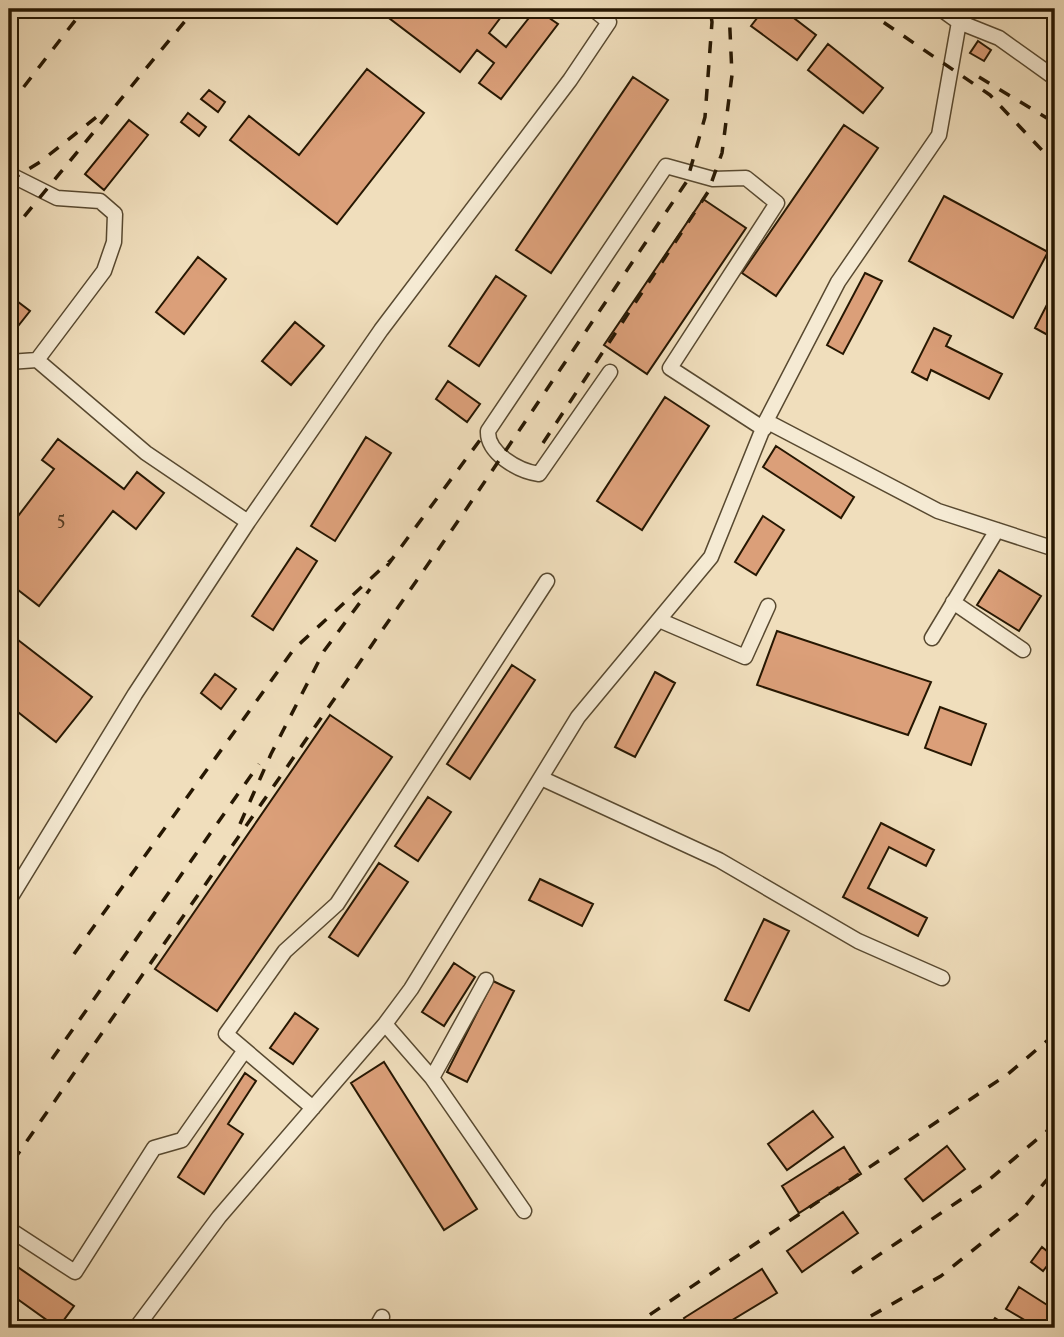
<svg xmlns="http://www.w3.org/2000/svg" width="1064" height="1337" viewBox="0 0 1064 1337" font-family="Vollkorn,serif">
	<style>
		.building { fill: #db9f79; stroke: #261702; stroke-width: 2 }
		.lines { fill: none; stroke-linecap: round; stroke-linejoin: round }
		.minor-casing { stroke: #584930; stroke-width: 17 }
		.minor { stroke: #f5ead3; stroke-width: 14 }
		.rail { stroke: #261702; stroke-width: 3.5; stroke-dasharray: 12 12; stroke-linecap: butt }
		.labels { text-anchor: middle; stroke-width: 5; stroke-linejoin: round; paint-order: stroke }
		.number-label { font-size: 18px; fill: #533920 }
	</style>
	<rect width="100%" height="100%" fill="#f0debc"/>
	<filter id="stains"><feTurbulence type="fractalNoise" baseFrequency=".00286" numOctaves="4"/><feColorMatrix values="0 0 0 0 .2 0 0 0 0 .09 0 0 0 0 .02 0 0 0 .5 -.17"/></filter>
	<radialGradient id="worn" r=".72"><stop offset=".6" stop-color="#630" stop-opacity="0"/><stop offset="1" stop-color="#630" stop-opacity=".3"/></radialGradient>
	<path class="building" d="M390 9H507L489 33 506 47 536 9 558 24 501 99 479 83 494 63 477 50 460 72 385 15Z
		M764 9H782L816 35 797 60 751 26Z
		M978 41 991 50 984 61 970 53Z
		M828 44 883 88 863 113 808 70Z
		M367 69 424 113 337 224 230 140 249 116 299 155Z
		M633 77 668 100 551 273 516 250Z
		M209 90 225 102 218 112 201 99Z
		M188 113 206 127 199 136 181 122Z
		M129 120 148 135 104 190 85 174Z
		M844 125 878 148 776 296 742 273Z
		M944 196 1048 252 1013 318 909 261Z
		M703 199 746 228 647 374 604 345Z
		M198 257 226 279 184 334 156 312Z
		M865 273 882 281 843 354 827 345Z
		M496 276 526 296 479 366 449 346Z
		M1055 289V339L1035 328Z
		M9 295 30 311 11 335 9 333Z
		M295 322 324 346 291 385 262 361Z
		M934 328 951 336 946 346 1002 374 989 399 931 370 927 380 912 372Z
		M448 381 480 404 467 422 436 399Z
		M665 397 709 426 642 530 597 501Z
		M366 437 391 453 335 541 311 526Z
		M58 439 124 489 137 472 164 493 136 529 113 511 39 606 9 583V528L54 469 42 460Z
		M776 446 854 497 841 518 763 467Z
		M763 516 784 530 756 575 735 562Z
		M297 548 317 561 273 630 252 616Z
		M999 570 1041 596 1019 631 977 605Z
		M777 631 931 682 908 735 757 685Z
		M9 633 92 697 56 742 9 705Z
		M512 665 535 680 470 779 447 764Z
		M655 672 675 683 635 757 615 747Z
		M215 674 236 689 221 709 201 693Z
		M940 707 986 724 971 765 925 748Z
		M330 715 392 757 217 1011 155 969Z
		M428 797 451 812 418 861 395 846Z
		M881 823 934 850 926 866 889 847 868 888 927 918 918 936 843 897Z
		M379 863 408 882 358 956 329 937Z
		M540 879 593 904 582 926 529 900Z
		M764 919 789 931 749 1011 725 1000Z
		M454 963 475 977 444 1026 422 1012Z
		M493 981 514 991 467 1082 447 1072Z
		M295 1013 318 1029 293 1064 270 1048Z
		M384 1062 477 1209 444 1230 351 1083Z
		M245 1073 256 1081 228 1124 243 1134 204 1194 178 1177Z
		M813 1111 833 1137 787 1170 768 1144Z
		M947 1146 965 1169 923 1201 905 1179Z
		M844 1147 861 1174 799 1213 782 1186Z
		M843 1212 858 1233 802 1272 787 1251Z
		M1042 1247 1054 1257 1043 1271 1031 1262Z
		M9 1261 74 1306 58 1328 9 1293Z
		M762 1269 777 1293 719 1328H690L684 1318Z
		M1019 1287 1055 1310V1328H1038L1006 1309Z
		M995 1318 1011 1328H988Z"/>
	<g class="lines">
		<defs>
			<path id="minor" d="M959 22 999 38 1055 78
				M9 174 57 198 100 201 115 214 114 242 104 271 37 360
				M9 362 37 360 146 453 248 522 135 694 9 900
				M610 372 539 474C518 471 487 453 488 431L666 166 713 179 746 178 777 203 670 368 764 429
				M766 421 938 511 1055 549
				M248 522 381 330 570 80 609 22 593 9
				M953 602 1023 650
				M659 620 745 657 768 606
				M932 638 997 530
				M541 778 719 860 858 941 942 978
				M385 1024 432 1078 524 1211
				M432 1078 486 980
				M313 1108 226 1034 285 951 337 904 547 581
				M9 1229 75 1272 154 1148 182 1140 245 1050
				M136 1328 219 1217 385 1024 411 989 578 717 711 557 766 421 838 282 939 135 959 22 941 9
				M376 1328 382 1317"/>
		</defs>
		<use href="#minor" class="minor-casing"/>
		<use href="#minor" class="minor"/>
		<path class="rail" d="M864 9 990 95 1055 164
			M979 77 1055 123
			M9 106 84 9
			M9 181 40 162 99 115
			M9 235 195 9
			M543 443 708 192 722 153 732 75 729 9
			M387 566 480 440
			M240 824 271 754 324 651 370 589
			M74 954 294 649 392 559
			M52 1059 259 764
			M13 1161 465 511 687 181 705 117 712 22 710 9
			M852 1273 984 1184 1047 1131 1055 1118
			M630 1328 1008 1074 1055 1034
			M850 1328 941 1276 1020 1212 1055 1170"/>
	</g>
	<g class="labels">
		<g class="number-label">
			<text x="61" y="525">5</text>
		</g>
	</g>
	<rect width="1064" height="1337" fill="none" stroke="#f0debc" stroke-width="35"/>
	<rect x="10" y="10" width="1043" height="1316" fill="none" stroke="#261702" stroke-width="3.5"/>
	<rect x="18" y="18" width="1029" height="1302" fill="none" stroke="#261702" stroke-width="2"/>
	<rect width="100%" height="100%" filter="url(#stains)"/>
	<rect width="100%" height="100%" fill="url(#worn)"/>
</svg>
